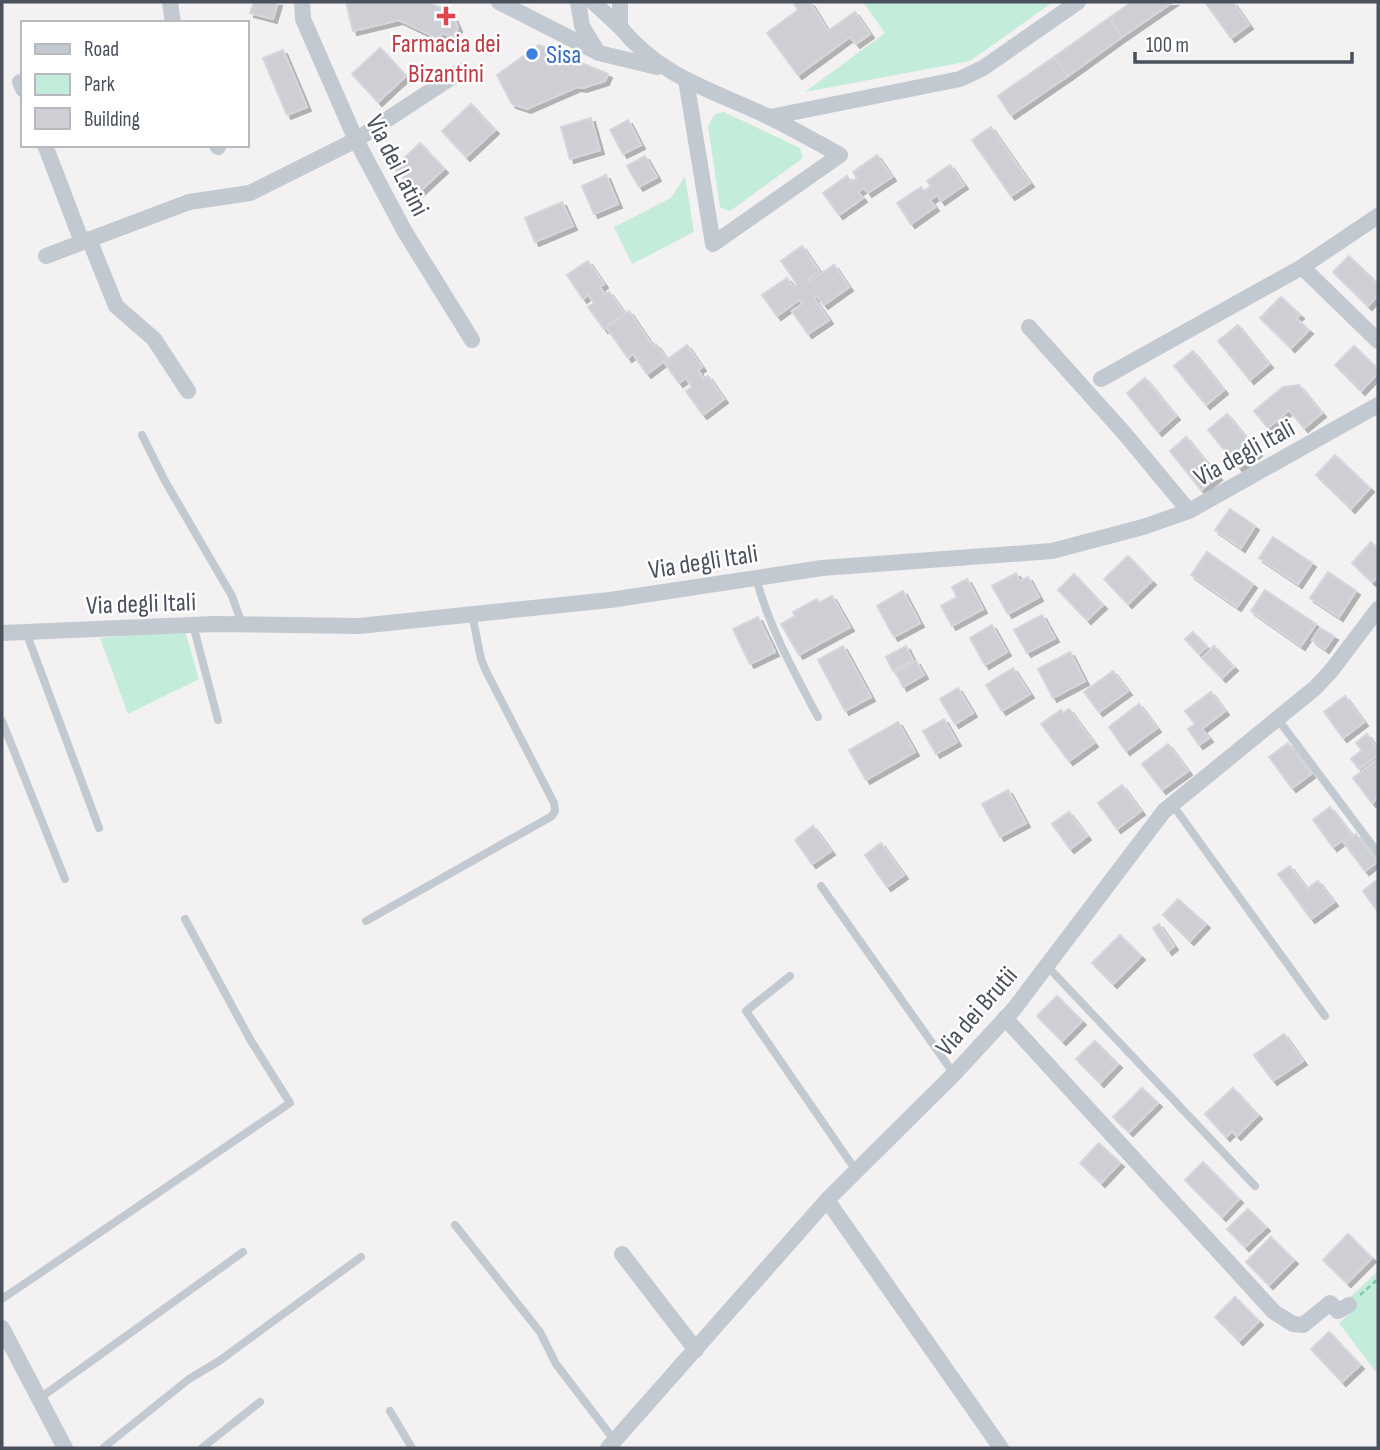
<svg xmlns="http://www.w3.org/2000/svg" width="1380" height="1450" viewBox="0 0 1380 1450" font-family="'Sofia Sans Condensed',sans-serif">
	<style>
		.green { fill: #c4ecda }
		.building { fill: #cecfd5; stroke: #d5d6dc; stroke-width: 2; filter: url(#shadow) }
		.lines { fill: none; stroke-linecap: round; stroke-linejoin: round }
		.path { stroke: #7ec8af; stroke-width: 2.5; stroke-dasharray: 5 3.5; stroke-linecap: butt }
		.service { stroke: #c3c9d1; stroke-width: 8 }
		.minor { stroke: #c3c9d1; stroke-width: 16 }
		.health-dot { fill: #e0444e; stroke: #fff; stroke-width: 2.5 }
		.shop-dot { fill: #3f7fe0; stroke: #fff; stroke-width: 2.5 }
		.labels { text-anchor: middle; stroke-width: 5; stroke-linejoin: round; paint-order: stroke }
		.health-label { font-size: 26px; fill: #be3a42; stroke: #fff }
		.shop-label { font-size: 26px; fill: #366cbe; stroke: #fff; text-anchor: start }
		.street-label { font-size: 26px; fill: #4a515d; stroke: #fff }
	</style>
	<defs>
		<filter id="shadow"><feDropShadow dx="4" dy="4" stdDeviation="0" flood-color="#0004"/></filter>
	</defs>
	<rect width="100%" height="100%" fill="#f3f1f1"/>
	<path class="green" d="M863 2H1053L970 61 805 92 885 33Z
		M724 112 800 148 803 158 730 211 720 207 708 126 715 114Z
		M685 176 694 232 632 264 614 227 671 198Z
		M185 631 199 679 128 714 100 638Z
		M1378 1271V1375L1339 1323 1354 1310 1346 1301Z"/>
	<path class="building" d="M254 2H278L273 19 250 13Z
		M346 2H427L451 12 458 28 452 37 442 33 439 39 399 20 353 31Z
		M793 2H810L828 31 855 12 870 34 856 44 850 37 798 75 767 33 798 10Z
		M1132 2H1173L1122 37 1109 18Z
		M1205 2H1233L1249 25 1231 38Z
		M1109 18 1122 37 1068 76 1054 57Z
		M539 45 608 74 605 81 583 88 577 87 527 109 512 104 497 75Z
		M380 48 406 76 378 102 352 74Z
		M283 50 307 107 287 115 263 58Z
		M1054 57 1068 76 1011 115 998 96Z
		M471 104 495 130 466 157 442 131Z
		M591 118 600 150 570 159 561 127Z
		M628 120 641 145 623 154 610 130Z
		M991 127 1030 183 1011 196 972 140Z
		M420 143 444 169 418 193 394 168Z
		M877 155 892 177 868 193 864 188 858 192 863 198 839 215 823 193 847 176 851 182 857 178 853 172Z
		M645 156 657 177 639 187 627 166Z
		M950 165 964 185 941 201 937 195 930 200 935 207 911 224 897 203 921 187 924 191 931 186 927 181Z
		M606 175 618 204 594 214 582 186Z
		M562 202 573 226 535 242 525 218Z
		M802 246 819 271 808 279 810 281 834 265 849 287 824 305 817 296 814 298 829 320 808 334 792 311 802 304 799 300 777 316 762 295 787 278 793 287 797 284 781 261Z
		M1349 256 1378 284V295L1368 306 1333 272Z
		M588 261 604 284 600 287 605 295 609 292 625 314 604 329 588 307 594 303 588 295 583 299 567 275Z
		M1281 297 1300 315 1296 318 1309 330 1291 348 1260 318Z
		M629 311 653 346 656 344 667 359 647 374 633 354 628 358 606 327Z
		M1238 325 1269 364 1250 380 1218 341Z
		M687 345 702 367 698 370 704 379 708 376 724 399 703 415 686 391 692 387 686 378 679 383 664 362Z
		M1354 346 1378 369V373L1361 391 1335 365Z
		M1193 351 1224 390 1206 405 1174 366Z
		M1145 378 1176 416 1158 432 1127 393Z
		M1299 385 1322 413 1304 428 1289 410 1268 428 1254 411 1283 387Z
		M1227 414 1258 452 1239 468 1208 430Z
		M1186 437 1218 476 1201 490 1170 451Z
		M1335 455 1370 488 1351 509 1316 475Z
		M1230 509 1255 526 1241 548 1215 530Z
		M1273 537 1312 563 1298 584 1259 558Z
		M1371 542 1378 549V576L1372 582 1352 563Z
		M1207 552 1253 584 1237 607 1191 575Z
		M1128 556 1152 581 1128 604 1104 579Z
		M1328 572 1356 591 1339 617 1310 598Z
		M1016 573 1020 581 1028 577 1039 597 1008 614 992 586Z
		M1074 574 1103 605 1087 620 1058 590Z
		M967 579 983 609 952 626 941 606 957 597 952 587Z
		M1265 590 1316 624 1301 646 1251 611Z
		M903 591 920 623 894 637 877 606Z
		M832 596 850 627 799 655 781 624 795 616 793 612 817 599 819 603Z
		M1042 615 1055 638 1027 653 1014 630Z
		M758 617 775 652 750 664 733 629Z
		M992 625 1007 652 985 665 970 638Z
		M1320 628 1334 636 1325 649 1312 640Z
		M1193 632 1207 647 1199 654 1185 639Z
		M843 646 871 697 845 711 818 660Z
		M906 646 913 660 893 671 886 657Z
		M1214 646 1234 667 1222 678 1202 658Z
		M1070 652 1085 681 1053 698 1038 669Z
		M916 661 924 675 903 687 896 672Z
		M1013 668 1030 694 1002 711 986 685Z
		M1113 671 1128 691 1099 712 1084 692Z
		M958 688 973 713 955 724 940 699Z
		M1211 692 1225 711 1202 729 1209 738 1199 745 1188 729 1195 724 1185 711Z
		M1345 696 1364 722 1343 738 1324 712Z
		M1139 704 1157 728 1126 751 1109 727Z
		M1069 709 1094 743 1069 761 1041 724 1061 710 1063 713Z
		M944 719 957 742 936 754 923 731Z
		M898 722 915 752 866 780 849 750Z
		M1367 734 1378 749V755L1359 769 1351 759 1362 750 1356 743Z
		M1288 743 1311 774 1292 788 1269 757Z
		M1168 744 1188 771 1162 790 1142 764Z
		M1378 759V798L1372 803 1353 778Z
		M1122 785 1141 811 1117 829 1098 803Z
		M1008 790 1026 823 1000 837 982 804Z
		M1330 807 1351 834 1333 847 1313 820Z
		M1069 812 1087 836 1070 849 1052 824Z
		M813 826 831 851 812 864 795 840Z
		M1356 834 1377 862 1365 871 1344 843Z
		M881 843 904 875 887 887 865 855Z
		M1290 866 1307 889 1318 881 1334 902 1311 919 1278 874Z
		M1378 879V912L1363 891Z
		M1178 899 1206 924 1190 941 1163 915Z
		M1159 924 1174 946 1168 951 1153 928Z
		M1120 935 1141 956 1113 984 1092 963Z
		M1057 996 1082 1021 1062 1041 1037 1016Z
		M1284 1034 1303 1061 1273 1081 1254 1055Z
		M1095 1041 1118 1064 1100 1083 1076 1059Z
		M1142 1088 1158 1103 1129 1132 1113 1117Z
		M1233 1088 1258 1115 1237 1136 1232 1131 1226 1137 1205 1114Z
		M1099 1143 1120 1163 1101 1183 1080 1163Z
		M1203 1162 1239 1199 1222 1217 1185 1180Z
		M1248 1209 1266 1227 1245 1247 1227 1229Z
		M1348 1234 1372 1258 1347 1283 1323 1260Z
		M1271 1237 1294 1260 1269 1285 1246 1262Z
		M1235 1297 1259 1321 1239 1341 1215 1317Z
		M1329 1332 1360 1365 1342 1382 1311 1349Z"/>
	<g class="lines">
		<path class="path" d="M1360 1295 1378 1279"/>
		<path class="service" d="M142 435 165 481 232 596 242 624
			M756 578C769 627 794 672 818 717
			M193 625 218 720
			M26 632 99 828
			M1277 718 1378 853
			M2 721 65 879
			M1172 804 1325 1016
			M821 886 954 1074
			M366 921 552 816 555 811 554 803 486 671 481 659 472 614
			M1047 966 1255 1186
			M790 976 746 1011 857 1172
			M455 1225 540 1332 556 1364 615 1441
			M2 1299 290 1103 251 1041 185 919
			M40 1398 243 1252
			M390 1411 412 1448
			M103 1448 189 1379 219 1361 361 1257
			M202 1448 260 1402"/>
		<path class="minor" d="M170 2 173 23
			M302 2 303 19 356 140 405 232 472 340
			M499 2 599 53 657 67
			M578 2 582 26 597 51
			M593 2 620 27
			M620 2V27C662 78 710 89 767 116 792 128 816 142 840 155L713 244 686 80
			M20 82 23 89
			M770 117 960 79 983 68 1078 2
			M45 145 82 242
			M217 145 218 147
			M89 239 116 306 154 339 188 391
			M46 256 189 202 250 193 356 140 461 71
			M1302 267 1378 341
			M1029 327 1125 434 1189 511
			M1101 379 1302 267 1378 216
			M2 633 214 624 359 626 610 600 822 568 1052 551 1143 527 1189 511 1378 405
			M1005 1018 1274 1312 1293 1324 1303 1325 1330 1303 1338 1311 1349 1305
			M827 1200 1001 1448
			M622 1254 696 1350
			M2 1328 65 1448
			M608 1448 827 1200 954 1074 1014 1009 1164 811 1315 688 1331 671 1378 609"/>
	</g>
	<path class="health-dot" d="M442.5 5.5h7v7h7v7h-7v7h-7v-7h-7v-7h7z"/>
	<circle class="shop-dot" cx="532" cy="54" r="7"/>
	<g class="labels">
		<g class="health-label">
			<text x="446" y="52">Farmacia dei<tspan x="446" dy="30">Bizantini</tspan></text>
		</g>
		<g class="shop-label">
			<text x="546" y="63">Sisa</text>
		</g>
		<g class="street-label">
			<text transform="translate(398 165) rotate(63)" y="9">Via dei Latini</text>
			<text transform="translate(1244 452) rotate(-29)" y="9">Via degli Itali</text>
			<text transform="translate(703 561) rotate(-9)" y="9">Via degli Itali</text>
			<text transform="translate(141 603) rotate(-2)" y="9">Via degli Itali</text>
			<text transform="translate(976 1011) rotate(-49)" y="9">Via dei Brutii</text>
		</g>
	</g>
	<rect width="1380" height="1450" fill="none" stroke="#4a515d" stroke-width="7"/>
	<rect x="21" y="21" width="228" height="126" fill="#ffffff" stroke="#b7b9be" stroke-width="2"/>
	<rect x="35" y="44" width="35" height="10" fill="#c3c9d1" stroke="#b7b9be" stroke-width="2"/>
	<text x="84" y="56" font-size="21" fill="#4a515d">Road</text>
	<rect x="35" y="74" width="35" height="21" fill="#c4ecda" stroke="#b7b9be" stroke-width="2"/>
	<text x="84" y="91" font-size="21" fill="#4a515d">Park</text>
	<rect x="35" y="108" width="35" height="21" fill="#cecfd5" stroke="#b7b9be" stroke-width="2"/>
	<text x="84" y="126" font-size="21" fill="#4a515d">Building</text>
	<path d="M1135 52v10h217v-10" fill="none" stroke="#4a515d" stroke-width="3.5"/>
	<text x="1146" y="52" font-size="21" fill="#4a515d" stroke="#ffffff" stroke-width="5" paint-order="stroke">100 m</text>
</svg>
